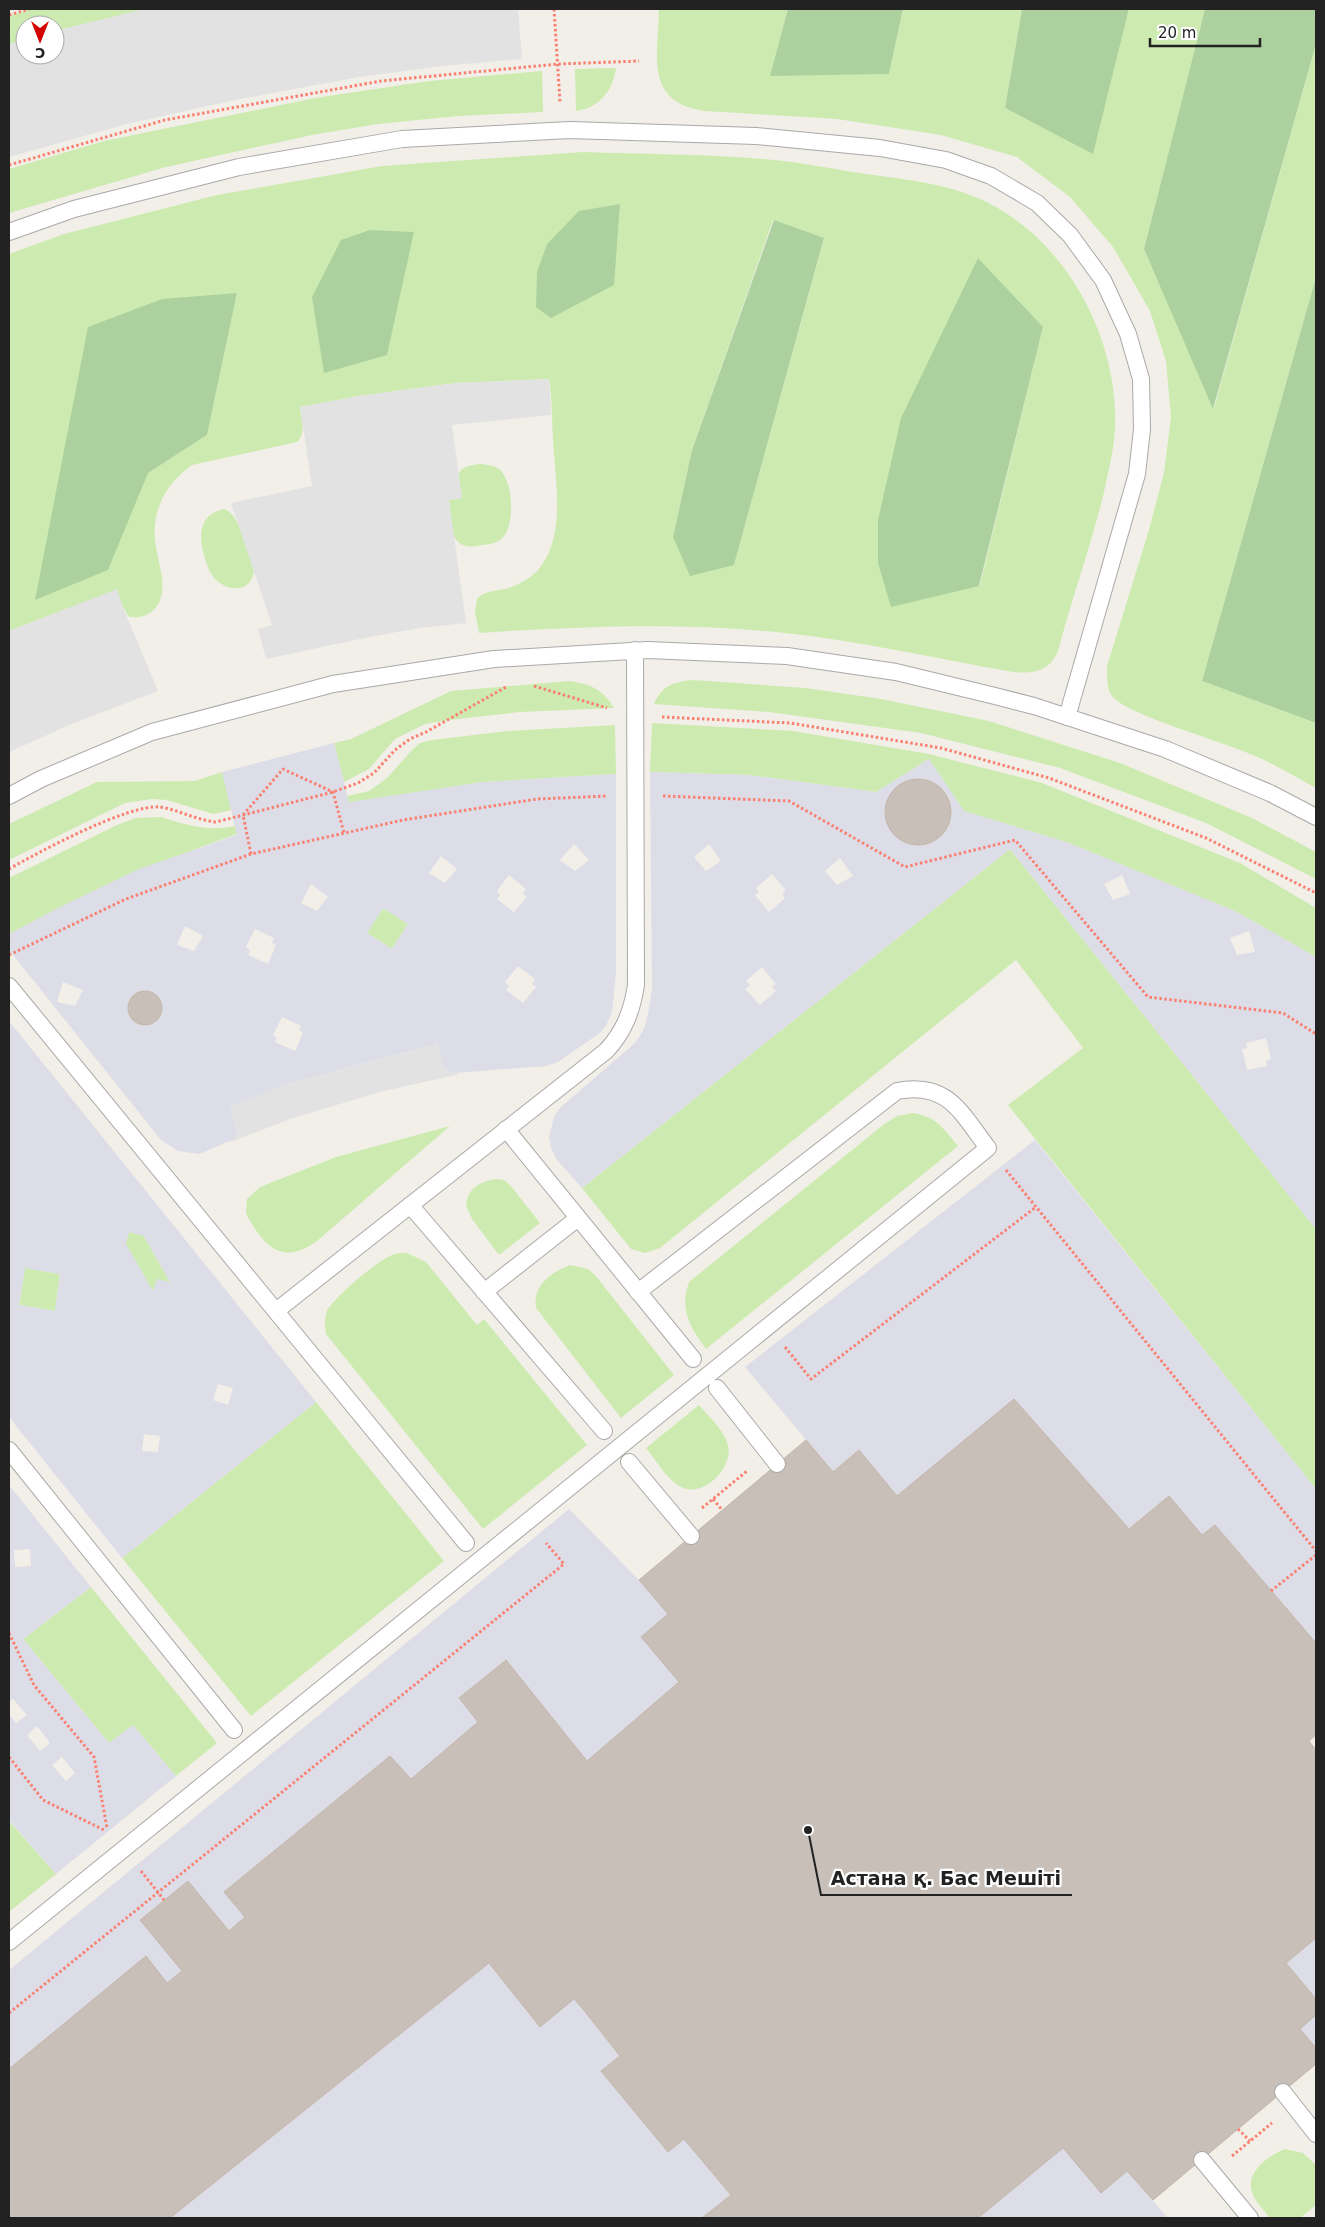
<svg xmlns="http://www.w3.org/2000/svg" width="1325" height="2227" viewBox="0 0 1325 2227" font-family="'DejaVu Sans',sans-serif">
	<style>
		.grass { fill: #cdebb0; fill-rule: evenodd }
		.forest { fill: #add19e }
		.parking { fill: #e2e2e2 }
		.plaza { fill: #dddde8; fill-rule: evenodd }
		.building { fill: #c7bfb8; stroke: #c4b6ab }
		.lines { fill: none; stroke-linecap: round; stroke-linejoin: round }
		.service-casing { stroke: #a9a9a9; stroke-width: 18 }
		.path { stroke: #fa8072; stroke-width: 3; stroke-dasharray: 2.5 2.5; stroke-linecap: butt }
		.service { stroke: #fff; stroke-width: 16 }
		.leader { fill: none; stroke: #222; stroke-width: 2 }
		.callout-dot { fill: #222; stroke: #fff; stroke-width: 2 }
		.callout-label { font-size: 19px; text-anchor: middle; font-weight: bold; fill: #222; stroke: #fff; stroke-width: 4.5; stroke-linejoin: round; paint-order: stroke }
	</style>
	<rect width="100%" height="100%" fill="#f2efe9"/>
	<path class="grass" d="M31 9H145L55 31V25H25V40L9 44V16Z
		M659 9H788L771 75 889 74 903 9H1022L1005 108 1093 153 1129 9H1205L1144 249 1214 408 1316 44V277L1202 681 1316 723V788C1296 777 1276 765 1255 756 1228 743 1126 715 1112 696 1106 688 1107 675 1107 666L1149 530 1164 472 1171 417 1166 361 1150 311 1113 247 1070 197 1017 157 941 135 837 119 704 111C644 102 658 56 659 9Z
		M616 68C613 91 599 108 576 111L575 69Z
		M542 71 543 112 458 116 378 124 312 135 166 167 9 213V169L104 141 315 98 429 81Z
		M583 152C642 154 702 154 762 159 796 161 831 169 866 174 909 180 955 184 994 206 1071 248 1119 343 1115 429 1114 450 1108 472 1104 492 1091 546 1072 598 1058 651 1050 671 1033 674 1013 672 937 659 862 641 785 633 683 622 581 626 479 633L475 611 477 599C485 590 498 591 509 588 519 584 531 578 538 570 567 536 555 480 553 440 552 420 552 398 549 379L456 383 359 396 300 407C301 418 307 433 297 442L192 465C171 480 157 500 155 526 151 554 177 593 150 613 143 617 136 619 128 616L122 605 117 590 9 631V254L64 234 217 195 382 166ZM773 220 824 239 734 565 673 537 692 450ZM237 293 207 435 148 473ZM1043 327 980 585 891 606 878 520Z
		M481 464C487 465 494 465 499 469 514 481 516 529 500 540 493 545 485 544 477 546 447 550 452 522 449 500L461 498C459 474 452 467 481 464Z
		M224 509C239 512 251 557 254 572 250 593 228 592 215 579 209 572 206 563 204 555 198 534 200 514 224 509Z
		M693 680 806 688 881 699 989 721 1120 763 1252 818 1316 852V879L1206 823 1060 768 921 733 769 712 654 704C662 685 674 682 693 680Z
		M569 681C590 684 603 689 614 708L520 712 449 720 425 724 395 739 369 769 344 782 334 743 351 739 451 691Z
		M652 723 793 731 929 754 1042 783 1240 863 1316 908V957L1237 912 1069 843 964 811 929 759 876 792 748 775 650 772Z
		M615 725 616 774 483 782 349 803 347 796 369 791 386 779 413 749 420 743 432 740 507 731Z
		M222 772 232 810 213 814 167 800 152 799 125 803 9 860V824L97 782 195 781Z
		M161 817C187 825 208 832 235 826L237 834 139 870 9 934V878L117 825 136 818Z
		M1010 849 1316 1229V1489L1008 1105 1083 1048 1016 960 660 1248 645 1253 631 1249 582 1188Z
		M383 908 408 924 392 949 367 933Z
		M913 1113C937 1117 943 1128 958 1146L706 1349C690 1327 679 1310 689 1282L883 1125 897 1116Z
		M450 1126 317 1241C285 1264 267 1251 249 1219L246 1213 247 1199 260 1187 336 1157Z
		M496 1179 504 1180 510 1185 540 1223 499 1255 472 1219 466 1206C468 1188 479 1182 496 1179Z
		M129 1231 144 1236 170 1282 153 1292 125 1244Z
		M407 1253 426 1262 477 1325 484 1319 587 1445 483 1529 326 1334C325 1326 324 1319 327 1311 333 1298 381 1257 395 1254 399 1253 403 1253 407 1253Z
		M570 1265 588 1269 595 1275 674 1375 621 1418 536 1308C532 1286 551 1272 570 1265Z
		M25 1268 60 1274 55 1311 19 1305Z
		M316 1402 444 1561 251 1716 122 1558Z
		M699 1405C708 1416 725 1431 728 1445 734 1468 702 1500 679 1486 666 1478 656 1460 646 1448Z
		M91 1587 217 1743 176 1776 133 1725 109 1743 23 1639Z
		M9 1821 56 1874 9 1912Z
		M1285 2149 1303 2153 1316 2165V2205L1300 2218H1270C1264 2210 1255 2202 1252 2192 1245 2172 1269 2155 1285 2149Z"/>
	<path class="forest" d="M788 9H903L889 74 770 76Z
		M1022 9H1129L1093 154 1005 108Z
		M1205 9H1316V44L1213 409 1144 249Z
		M620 204 614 285 551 318 536 307 537 272 547 244 579 211Z
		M774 220 824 238 734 565 690 576 673 537 692 450Z
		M370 230 414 232 387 355 324 373 312 297 341 240Z
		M978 258 1043 327 979 586 891 607 878 563V520L901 418Z
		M1316 277V723L1202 681Z
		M237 293 207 435 148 473 108 570 35 600 88 327 162 299Z"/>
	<path class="parking" d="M145 9H518L522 59 443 66 359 77 235 100 127 124 9 157V44L25 40V55H55V31Z
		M549 379 551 415 452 425 462 498 449 500 466 623 420 628 369 637 266 659 258 629 272 625 231 503 312 486 300 407 359 396 456 383Z
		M117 589 122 605 158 691 74 723 9 752V631Z
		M439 1044 445 1069 460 1074 380 1092 293 1118 228 1143 234 1139 236 1126 229 1107 289 1083Z"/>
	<path class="plaza" d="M334 743 349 802 483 782 616 774V973L612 1012 606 1026 597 1035 558 1062 546 1066 455 1073 445 1069 438 1044 289 1083 230 1107 237 1130 234 1139 199 1154 178 1151 161 1140 9 950V934L58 908 139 869 237 835 222 772ZM574 844 589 860 575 871 560 860ZM441 856 457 869 445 883 429 873ZM509 875 526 889 523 893 527 897 514 912 497 899 500 895 497 891ZM311 884 328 897 317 911 301 903ZM383 908 408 924 392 949 367 933ZM185 926 203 936 194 951 177 945ZM255 929 274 938 272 943 276 945 268 964 248 955 250 950 246 947ZM518 966 535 979 532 984 536 987 523 1003 506 990 509 986 505 982ZM63 982 83 990 75 1006 57 1002ZM146 991 156 995 162 1006V1012L156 1022 146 1026 136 1023 128 1010 134 995ZM282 1017 301 1026 299 1030 303 1033 295 1051 275 1042 277 1038 273 1035Z
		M929 759 964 811 1069 843 1237 912 1316 957V1229L1010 849 582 1188 557 1160 551 1148 549 1137 554 1117 560 1108 636 1042 644 1029 648 1014 652 988 650 772 748 775 876 792ZM916 779 927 780 945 792 950 802 951 813 949 823 943 833 925 844 914 845 904 842 895 835 885 817V806L889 795 905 781ZM709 844 721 861 706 871 694 857ZM840 858 853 876 837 885 825 871ZM772 874 786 890 782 894 785 898 769 912 755 895 759 892 756 888ZM1122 875 1130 894 1113 900 1104 884ZM1249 931 1255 952 1237 955 1230 938ZM762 967 776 984 772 987 776 991 760 1005 745 989 750 985 746 981ZM1266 1038 1271 1059 1266 1061 1267 1066 1247 1070 1242 1049 1247 1048 1246 1043Z
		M9 1021 316 1402 122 1558 9 1417ZM129 1232 144 1236 170 1282 157 1279 153 1291 126 1244ZM25 1268 60 1274 55 1311 19 1305ZM218 1384 233 1388 228 1405 213 1400ZM144 1434 160 1436 158 1452 142 1451Z
		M1035 1140 1316 1489V1643L1215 1525 1202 1535 1169 1496 1129 1529 897 1496 859 1450 833 1472 745 1367Z
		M9 1485 91 1587 23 1639 109 1743 133 1725 176 1776 56 1874 9 1820V1714L16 1723 27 1715 13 1699 9 1702ZM30 1549 31 1566 15 1567 14 1550ZM37 1726 50 1743 40 1751 27 1735ZM62 1757 75 1773 66 1781 52 1765Z
		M569 1509 639 1580 668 1614 641 1637 679 1682 587 1761 505 1660 459 1698 478 1722 411 1779 390 1756 224 1892 245 1917 229 1931 188 1881 140 1919 182 1971 167 1983 145 1957 9 2069V1970Z
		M1316 1938V1999L1286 1963Z
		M489 1963 540 2026 574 1999 620 2056 602 2072 668 2152 684 2139 731 2195 702 2218H170Z
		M1316 2015V2048L1300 2029Z
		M1063 2148 1101 2193 1127 2171 1168 2218H978Z"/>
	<path class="building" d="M885 812a33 33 0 1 1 66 0a33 33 0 1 1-66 0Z
		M128 1008a17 17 0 1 1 34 0a17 17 0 1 1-34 0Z
		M1014 1399 1129 1529 1169 1496 1202 1535 1215 1525 1316 1643V1665L1314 1666 1316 1669V1735L1309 1741 1316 1750V1938L1286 1963 1316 1999V2015L1300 2029 1316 2048V2064L1153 2200 1127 2171 1101 2193 1063 2148 978 2218H702L731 2195 684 2139 668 2152 601 2071 620 2056 582 2008 574 1999 540 2027 489 1963 170 2218H9V2069L146 1956 167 1983 182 1971 140 1920 188 1881 229 1931 245 1917 224 1892 390 1756 411 1779 478 1722 459 1698 506 1660 587 1761 679 1682 641 1637 668 1614 639 1580 806 1440 833 1472 859 1450 897 1496Z"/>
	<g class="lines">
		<defs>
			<path id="service" d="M9 232 74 209 239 167 402 139 570 130 756 136 880 148 946 160 991 176 1037 203 1070 235 1103 280 1128 334 1141 379 1142 429 1137 474 1067 717
				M9 796 41 779 152 732 333 684 494 659 648 650 787 656 896 672 995 696 1034 706 1165 749 1270 793 1316 817
				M9 986 466 1543
				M506 1129 693 1359
				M410 1205 604 1431
				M484 1292 578 1218
				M276 1311 606 1051C624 1032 632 1011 636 985L635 650
				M717 1388 777 1464
				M9 1450 234 1730
				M629 1462 691 1536
				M9 1942 988 1148C961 1113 948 1081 897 1091L638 1292
				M1283 2092 1316 2134
				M1202 2160 1250 2218"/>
		</defs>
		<use href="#service" class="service-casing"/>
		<path class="path" d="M554 9 560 102
			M9 15 29 9
			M9 165 165 120 381 81 558 64 639 61
			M534 686 607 708
			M662 717 790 723 941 748 1049 778 1206 838 1316 893
			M663 796 789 801 905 867 1015 840 1148 997 1283 1013 1316 1034
			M251 854 243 815 283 769 333 792 344 833
			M9 869C39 852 128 804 160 807 179 810 196 820 216 822L333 792 358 783 374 773 395 750 410 739 426 732 506 687
			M9 955 126 899 251 854 403 820 537 799 607 796
			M1006 1170 1316 1551
			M785 1347 811 1379 1036 1207
			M713 1499 722 1510
			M702 1508 747 1471
			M1271 1591 1316 1555
			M9 1633 34 1685 94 1757 107 1828
			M9 1757 43 1800 104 1830
			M141 1871 164 1900
			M9 2013 564 1564 546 1543
			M1238 2129 1250 2141
			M1232 2156 1272 2123"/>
		<use href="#service" class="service"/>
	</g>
	<path class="leader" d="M808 1830L821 1895H1072"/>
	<circle class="callout-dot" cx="808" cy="1830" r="5"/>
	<g class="callout-label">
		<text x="946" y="1885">Астана қ. Бас Мешіті</text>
	</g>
	<rect width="1325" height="2227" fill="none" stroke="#222222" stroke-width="20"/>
	<g transform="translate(40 40) rotate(180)"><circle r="24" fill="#ffffff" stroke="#a7a7a7"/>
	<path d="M0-4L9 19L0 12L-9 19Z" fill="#d40000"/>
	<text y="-8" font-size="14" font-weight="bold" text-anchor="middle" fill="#222222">С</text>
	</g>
	<path d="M1150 38v8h110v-8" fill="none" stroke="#222222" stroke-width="2.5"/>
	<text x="1158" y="38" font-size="15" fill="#222222" stroke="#ffffff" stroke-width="4" paint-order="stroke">20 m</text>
</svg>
